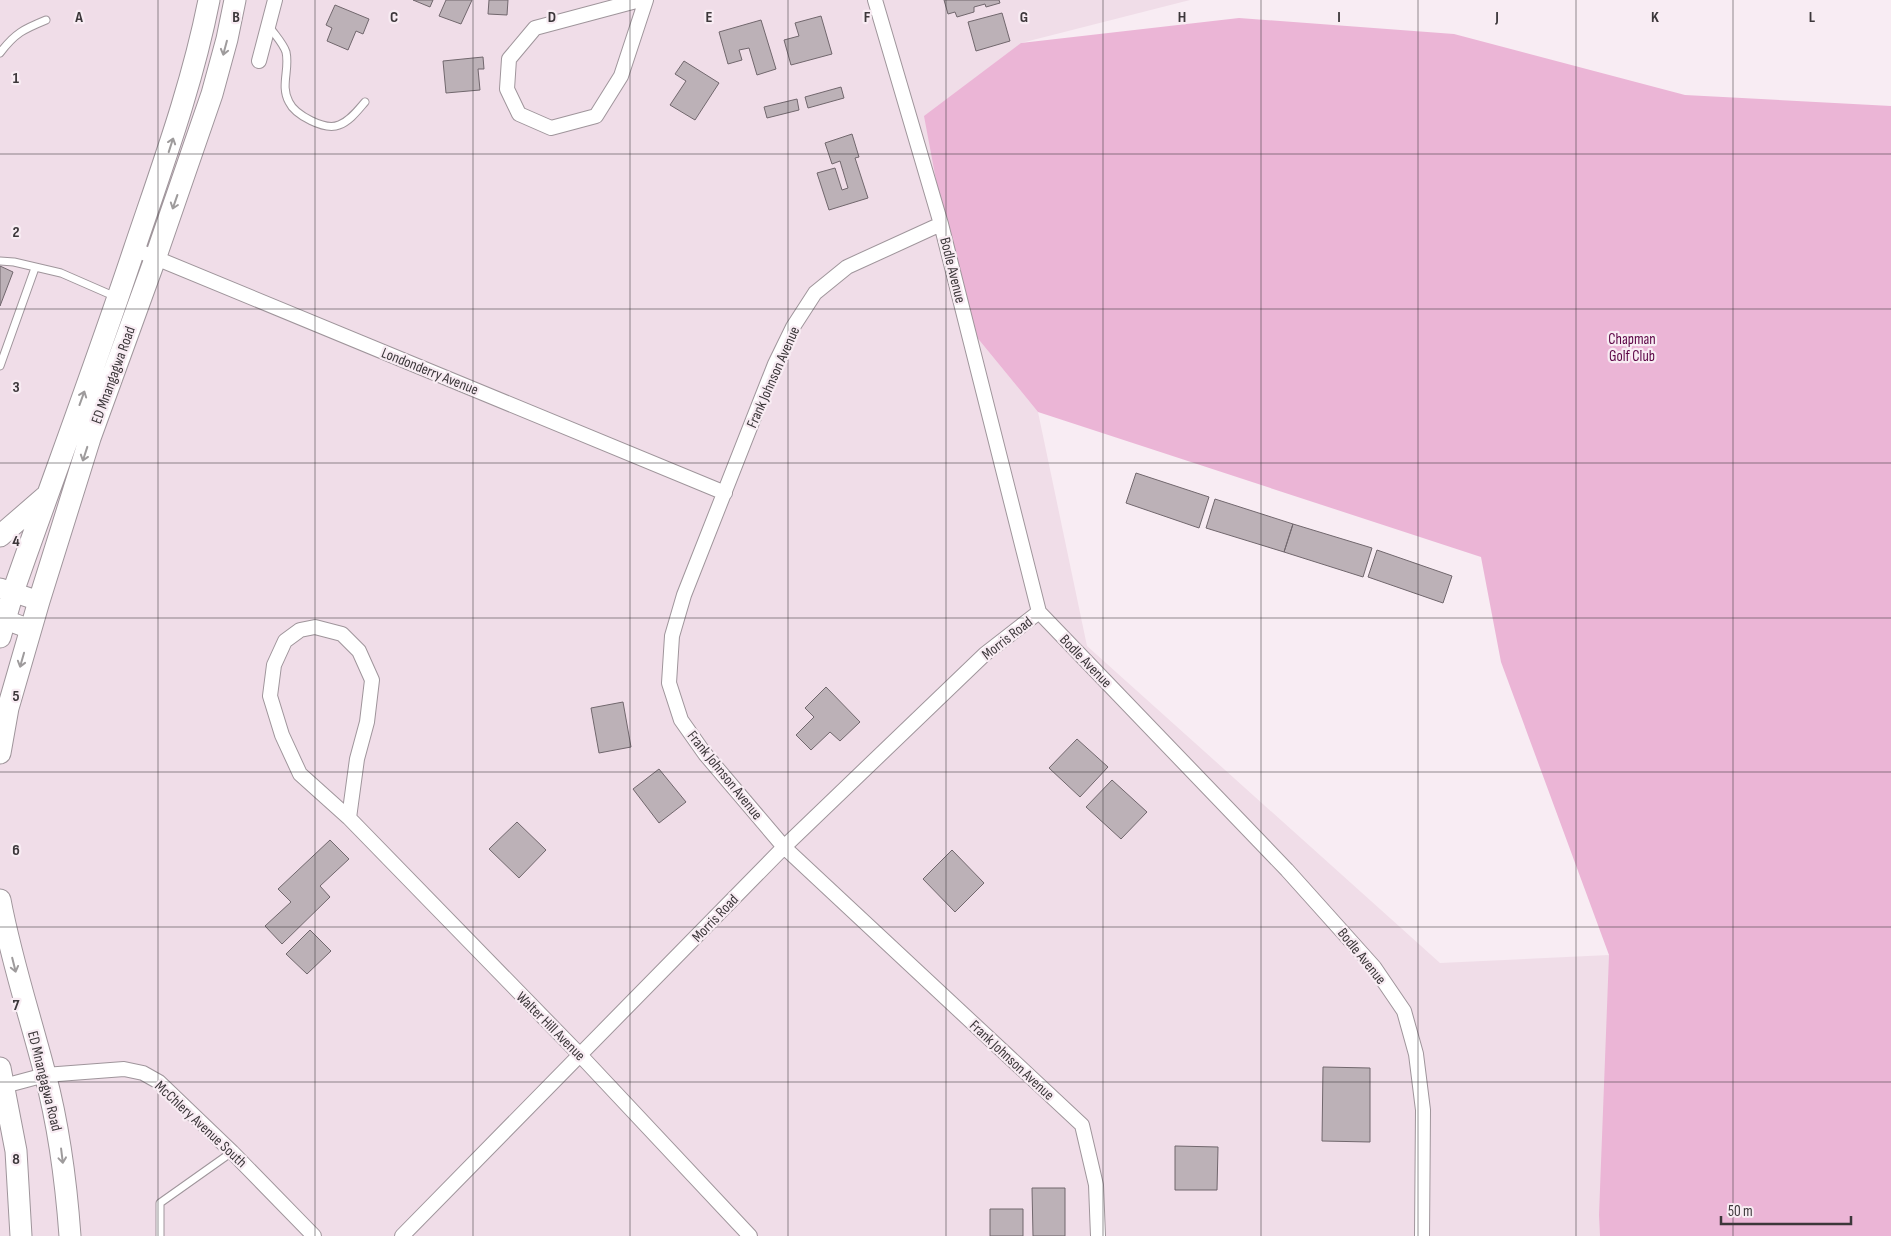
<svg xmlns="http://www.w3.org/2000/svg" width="1891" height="1236" viewBox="0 0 1891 1236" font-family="'Sofia Sans Condensed',sans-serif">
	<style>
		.built { fill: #f0dde8 }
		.green { fill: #ebb5d6 }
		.building { fill: #bcb1b7; stroke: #71676d }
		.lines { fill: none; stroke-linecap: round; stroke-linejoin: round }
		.lane-casing { stroke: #9f959b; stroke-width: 9 }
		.street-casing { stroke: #9f959b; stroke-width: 16 }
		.secondary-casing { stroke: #9f959b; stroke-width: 21 }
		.primary-casing { stroke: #9f959b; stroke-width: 23 }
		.lane { stroke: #fff; stroke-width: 7 }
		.street { stroke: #fff; stroke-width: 14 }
		.secondary { stroke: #fff; stroke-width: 19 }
		.primary { stroke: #fff; stroke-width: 21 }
		.oneway { stroke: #9e9b9c }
		.grid { fill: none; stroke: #3c373a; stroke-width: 1; stroke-opacity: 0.55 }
		.labels { text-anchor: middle; stroke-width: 4.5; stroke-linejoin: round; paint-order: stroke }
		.street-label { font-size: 15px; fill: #3c373a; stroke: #f8ecf3 }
		.park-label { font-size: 15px; fill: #5b0445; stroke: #f8ecf3 }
		.grid-label { font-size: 16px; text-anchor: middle; font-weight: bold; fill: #3c373a; stroke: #f8ecf3; stroke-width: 4.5; stroke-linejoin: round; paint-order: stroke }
	</style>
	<rect width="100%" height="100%" fill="#f8ecf3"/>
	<path class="built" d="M0 0H1190L1021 43 975 335 1038 412 1087 646 1440 963 1609 955 1611 1236H0Z"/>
	<path class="green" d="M1239 18 1454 34 1685 95 1891 106V1236H1600L1599 1215 1609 955 1501 662 1481 557 1038 412 975 335 945 228 924 116 1021 43Z"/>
	<path class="building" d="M413 0H433L430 7Z
		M446 0H472L461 24 439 16Z
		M489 0H508L507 15 488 14Z
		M944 0H999L1000 3 986 7 985 4 974 7V12L957 17 955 12 948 14Z
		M335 5 369 19 363 34 356 31 348 50 327 41 332 28 326 25Z
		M1002 13 1010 41 976 51 968 22Z
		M821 16 832 54 791 65 784 40 799 36 795 23Z
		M761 20 776 69 757 75 749 48 739 50 742 60 728 64 719 32Z
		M483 57 484 69H478L480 90 446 93 443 61Z
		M684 61 719 83 695 120 670 105 686 81 675 74Z
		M841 87 844 98 808 108 805 97Z
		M797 99 799 110 767 118 764 107Z
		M852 134 859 157 855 158 868 198 829 210 817 173 835 168 842 190 848 188 840 161 832 164 825 143Z
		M0 266 13 272 0 306Z
		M1136 473 1209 497 1199 528 1126 503Z
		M1215 499 1293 524 1284 552 1206 528Z
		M1293 524 1372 548 1363 577 1284 552Z
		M1377 550 1452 576 1443 603 1368 577Z
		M826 687 860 722 840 741 830 732 811 750 796 735 814 717 805 708Z
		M623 702 631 747 599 753 591 708Z
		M1077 739 1108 767 1080 797 1049 768Z
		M659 769 686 802 659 823 633 789Z
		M1112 780 1147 812 1121 839 1086 807Z
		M517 822 546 850 519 878 489 849Z
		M330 840 349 859 320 886 330 897 282 944 265 926 291 902 278 889Z
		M952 850 984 883 955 912 923 879Z
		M310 930 331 951 307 974 286 954Z
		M1323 1067 1370 1068V1142L1322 1141Z
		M1175 1146 1218 1147 1217 1190H1175Z
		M1032 1188H1065V1236H1033Z
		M990 1209H1023V1236H990Z"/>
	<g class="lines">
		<defs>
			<path id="lane" d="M269 26C274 34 283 43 286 52 290 69 280 86 289 102 295 115 325 131 339 125 350 121 358 110 365 102
				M0 53C15 33 24 29 46 20
				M0 261 14 262 61 273 116 297
				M0 366 35 268
				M160 1236V1203L232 1152"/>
			<path id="street" d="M640 0 535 28 509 59 507 89 519 114 551 128 596 116 621 76 646 0
				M875 0 941 224 1039 612 1287 870 1374 967 1404 1011 1416 1054 1423 1110 1422 1236
				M259 61 275 0
				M941 224 847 267 815 293 793 327 775 364 684 595 672 636 669 683 681 720 705 754 784 847 1082 1125 1096 1185 1098 1236
				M134 249 725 493
				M349 818 357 759 367 722 372 680 359 651 342 634 315 627 300 630 285 641 274 665 270 696 282 735 300 774 349 818 581 1056 750 1236
				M4 1086 45 1075 124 1069 143 1073 159 1082 232 1152 314 1236
				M402 1236 784 847 985 654 1039 612"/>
			<path id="secondary" d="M0 588 39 601
				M0 618 30 629"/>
			<path id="primary" d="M0 536 45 497
				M0 637 13 592C53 478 96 364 134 250 162 167 192 86 209 0
				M0 753 8 708 39 601 90 438 155 259 212 94 227 39 235 0
				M0 900C11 959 30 1016 45 1074 59 1127 66 1181 70 1236
				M0 1068 16 1151 21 1236"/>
		</defs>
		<use href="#lane" class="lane-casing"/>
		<use href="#street" class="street-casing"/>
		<use href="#secondary" class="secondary-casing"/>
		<use href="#primary" class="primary-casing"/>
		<use href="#lane" class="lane"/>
		<use href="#street" class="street"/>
		<use href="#secondary" class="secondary"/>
		<use href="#primary" class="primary"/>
	</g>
	<defs><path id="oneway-shaft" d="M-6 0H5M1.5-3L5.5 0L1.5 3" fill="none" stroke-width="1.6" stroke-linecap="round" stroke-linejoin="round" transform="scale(1.25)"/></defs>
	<g class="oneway">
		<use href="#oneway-shaft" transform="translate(225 48) rotate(105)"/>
		<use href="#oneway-shaft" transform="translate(171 145) rotate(-72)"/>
		<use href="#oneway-shaft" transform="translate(175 202) rotate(109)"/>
		<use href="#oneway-shaft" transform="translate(82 398) rotate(-70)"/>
		<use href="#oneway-shaft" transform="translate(85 454) rotate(108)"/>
		<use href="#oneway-shaft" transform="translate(22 660) rotate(106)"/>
		<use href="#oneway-shaft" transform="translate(14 965) rotate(76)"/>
		<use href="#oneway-shaft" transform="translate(62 1156) rotate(83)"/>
	</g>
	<path class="grid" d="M158 0V1236M315 0V1236M473 0V1236M630 0V1236M788 0V1236M946 0V1236M1103 0V1236M1261 0V1236M1418 0V1236M1576 0V1236M1733 0V1236M0 154H1891M0 309H1891M0 463H1891M0 618H1891M0 772H1891M0 927H1891M0 1082H1891"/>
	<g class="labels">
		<g class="street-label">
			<text transform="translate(953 270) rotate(76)" y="5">Bodle Avenue</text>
			<text transform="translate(430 371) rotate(22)" y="5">Londonderry Avenue</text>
			<text transform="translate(113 375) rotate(-70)" y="5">ED Mnangagwa Road</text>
			<text transform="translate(773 377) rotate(-66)" y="5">Frank Johnson Avenue</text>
			<text transform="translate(1007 638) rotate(-38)" y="5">Morris Road</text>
			<text transform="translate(1086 661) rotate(46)" y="5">Bodle Avenue</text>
			<text transform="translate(725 775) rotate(51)" y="5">Frank Johnson Avenue</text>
			<text transform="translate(715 918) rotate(-46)" y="5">Morris Road</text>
			<text transform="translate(1362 956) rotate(51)" y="5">Bodle Avenue</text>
			<text transform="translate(551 1026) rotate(45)" y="5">Walter Hill Avenue</text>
			<text transform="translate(1012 1060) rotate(43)" y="5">Frank Johnson Avenue</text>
			<text transform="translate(45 1081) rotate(76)" y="5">ED Mnangagwa Road</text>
			<text transform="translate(201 1124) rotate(43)" y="5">McChlery Avenue South</text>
		</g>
		<g class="park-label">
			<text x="1632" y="344">Chapman<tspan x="1632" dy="17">Golf Club</tspan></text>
		</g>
	</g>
	<g class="grid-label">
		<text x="79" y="22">A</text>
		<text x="236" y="22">B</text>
		<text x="394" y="22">C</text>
		<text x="552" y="22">D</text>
		<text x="709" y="22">E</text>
		<text x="867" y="22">F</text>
		<text x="1024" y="22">G</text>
		<text x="1182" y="22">H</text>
		<text x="1339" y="22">I</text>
		<text x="1497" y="22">J</text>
		<text x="1655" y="22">K</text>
		<text x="1812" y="22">L</text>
		<text x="16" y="83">1</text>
		<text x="16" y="237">2</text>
		<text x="16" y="392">3</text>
		<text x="16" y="546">4</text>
		<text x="16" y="701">5</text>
		<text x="16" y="855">6</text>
		<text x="16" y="1010">7</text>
		<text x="16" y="1164">8</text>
	</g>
	<path d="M1721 1216v8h130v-8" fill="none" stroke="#3c373a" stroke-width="2.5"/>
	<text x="1728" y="1216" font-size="15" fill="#3c373a" stroke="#f8ecf3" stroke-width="4" paint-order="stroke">50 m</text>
</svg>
